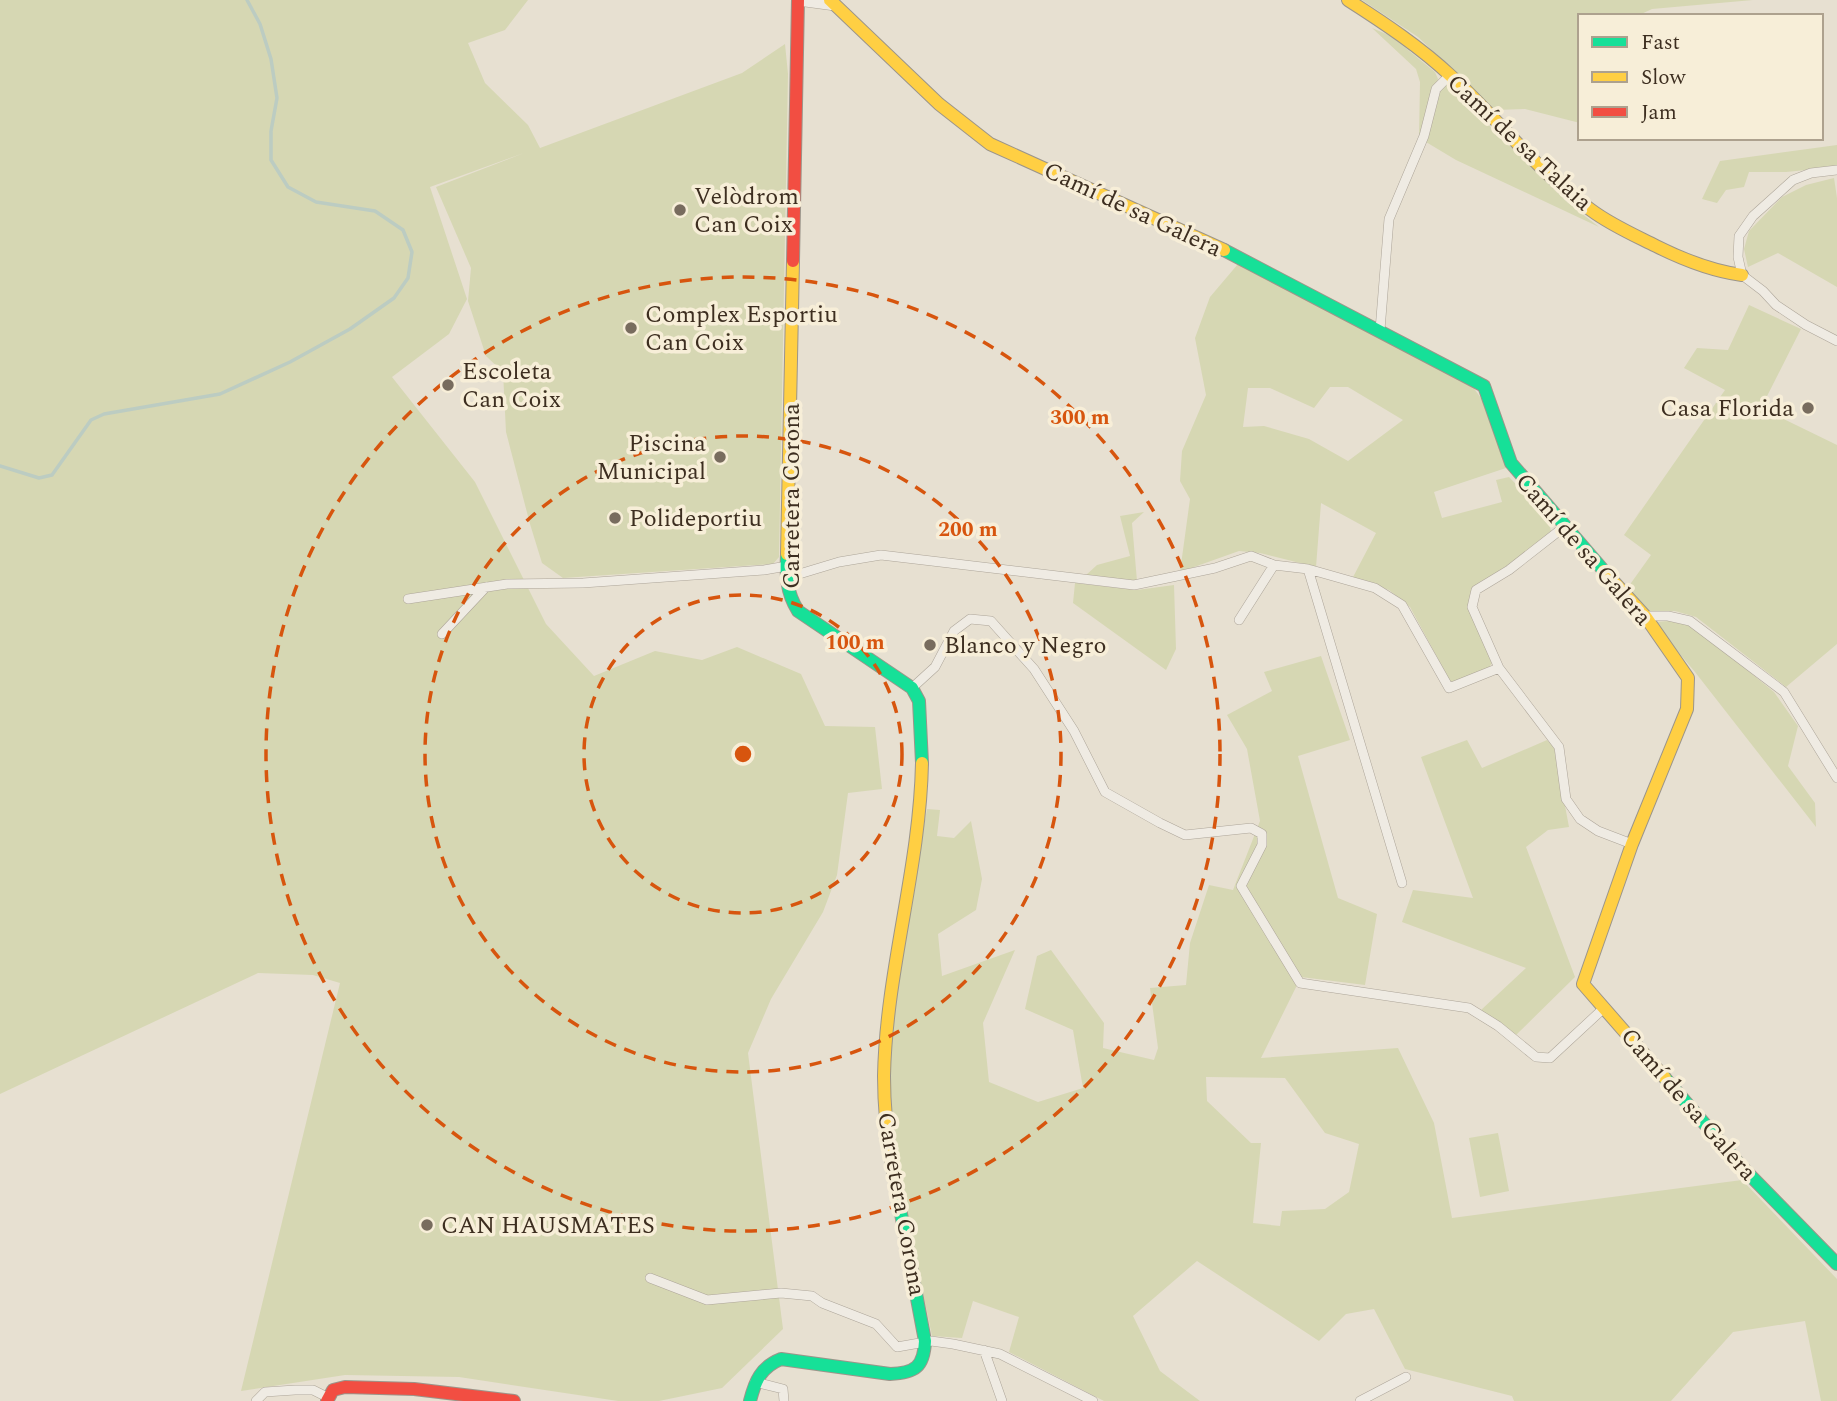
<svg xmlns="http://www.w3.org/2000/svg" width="1837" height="1401" viewBox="0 0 1837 1401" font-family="Spectral,serif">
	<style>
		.green { fill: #d6d7b3; fill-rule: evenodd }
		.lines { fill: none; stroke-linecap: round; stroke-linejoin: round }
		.stream { stroke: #bcccc2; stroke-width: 3.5 }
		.street-casing { stroke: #ada599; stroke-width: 10 }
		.fast-casing { stroke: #9c958a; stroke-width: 14 }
		.slow-casing { stroke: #9c958a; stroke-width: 14 }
		.jam-casing { stroke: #9c958a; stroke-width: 14 }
		.street { stroke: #efebe3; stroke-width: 9 }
		.fast { stroke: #16e098; stroke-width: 12 }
		.slow { stroke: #ffcf43; stroke-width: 12 }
		.jam { stroke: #f24e42; stroke-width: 12 }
		.ring { fill: none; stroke: #d7550e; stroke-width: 3.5; stroke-dasharray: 12 9 }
		.poi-dot { fill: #786c5e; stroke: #f7eed8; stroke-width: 2.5 }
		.labels { text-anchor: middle; stroke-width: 7; stroke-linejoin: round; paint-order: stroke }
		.street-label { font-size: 24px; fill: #3d2e20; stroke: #f7eed8 }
		.poi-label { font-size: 24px; fill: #3d2e20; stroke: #f7eed8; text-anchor: start }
		.centre { fill: #d7550e; stroke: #f7eed8; stroke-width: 3.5 }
		.ring-label { font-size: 21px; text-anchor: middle; font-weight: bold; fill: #d7550e; stroke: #f7eed8; stroke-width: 7; stroke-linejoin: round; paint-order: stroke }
	</style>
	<rect width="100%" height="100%" fill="#e7e0d1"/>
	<path class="green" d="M0 0H528L505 30 468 43 485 83 528 125 540 148 742 73 785 44 788 74 779 557 773 564 563 578 542 563 530 524 506 432 503 372 486 356 468 301 471 268 436 187 524 153 430 187 467 299 449 334 392 377 475 482 546 624 594 676 655 651 702 660 737 647 801 674 825 726 875 727 882 789 848 793 837 875 823 912 771 999 748 1053 783 1329 722 1388 659 1401H618L459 1377 345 1375 241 1391 340 983 313 975 258 973 0 1094Z
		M1362 0H1753L1652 9 1637 16H1580V123L1525 109 1495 110 1418 37Z
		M1372 28 1391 36 1435 72 1438 79 1419 138 1420 82 1416 69Z
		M1447 84 1567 202 1599 227 1456 160 1426 142 1440 91Z
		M1837 145V167L1786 172H1749L1744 187 1726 190 1717 203 1702 199 1720 161Z
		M1834 178 1837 198V287L1778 253 1748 267 1744 249 1749 231 1782 197 1806 185Z
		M1238 264 1470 383 1483 401 1506 468 1434 492 1442 518 1502 502 1496 480 1509 477 1547 516 1551 531 1510 567 1473 589 1469 606 1492 663 1488 669 1455 683 1450 681 1410 607 1389 590 1352 579 1376 533 1321 503 1316 567 1260 553 1239 551 1180 572 1190 499 1180 481 1182 451 1206 395 1195 338 1210 297ZM1330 387H1348L1403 420 1348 461 1309 439 1264 426 1243 427 1248 388H1270L1314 408Z
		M1749 305 1801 329 1761 408 1837 445V644L1786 687 1696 617 1675 611 1645 613 1626 590 1651 555 1624 535 1725 390 1684 368 1697 348 1728 350Z
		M1144 512 1132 523 1137 581 1085 576 1097 565 1130 556 1120 516Z
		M1075 583 1137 590 1174 585 1176 649 1166 670 1073 603Z
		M1669 621 1688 625 1714 643 1774 692 1798 726 1788 766 1815 803 1816 827 1695 672 1653 622Z
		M1321 656 1350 740 1298 756 1338 898 1377 914 1365 985 1301 977 1261 1058 1398 1048 1434 1123 1452 1218 1742 1180 1837 1279V1401H1821L1805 1321 1733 1332 1671 1401H1514L1512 1396 1405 1369 1374 1309 1346 1314 1319 1341 1197 1261 1133 1316 1160 1371 1200 1401H1104L1009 1352 1019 1317 973 1301 962 1338 932 1336 898 1173 889 1080 896 986 927 809 940 810 937 836 954 838 971 821 982 879 976 910 938 934 942 976 1015 950 983 1023 989 1082 1038 1102 1083 1088 1073 1030 1025 1009 1037 956 1051 950 1104 1023 1103 1048 1154 1060 1158 1048 1150 988 1186 985 1190 943 1209 885 1233 890 1260 821 1247 749 1227 715 1272 691 1264 672ZM1206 1077 1285 1078 1325 1133 1359 1144 1349 1192 1325 1209 1282 1211 1280 1226 1253 1223 1261 1143H1251L1207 1101Z
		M1467 740 1482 768 1547 740 1554 747 1569 827 1548 830 1526 847 1575 977 1515 1036 1481 1010 1526 968 1402 922 1413 890 1473 898 1421 757Z
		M1498 1133 1509 1191 1480 1197 1469 1138Z"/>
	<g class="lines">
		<path class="stream" d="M0 466 39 478 52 475 91 420 104 414 220 394 290 362 350 329 394 298 408 278 412 252 403 230 375 211 316 202 288 187 271 160V131L277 98 271 59 260 24 247 0"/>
		<defs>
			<path id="street" d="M798 1 835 6
				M1837 170 1811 173 1793 180 1753 216 1739 236 1738 257 1742 275 1763 291 1776 305 1806 325 1837 341
				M1380 330 1389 219 1424 136 1436 89 1450 75
				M1564 527 1509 570 1476 590 1472 607 1499 668 1559 747 1566 799 1580 819 1598 831 1632 844
				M1308 569 1402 883
				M786 578 839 562 881 555 1134 585 1215 568 1251 556 1274 565 1308 569 1375 588 1402 605 1449 688 1499 668
				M408 599 507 584 583 583 764 570 787 566
				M1645 616H1668L1690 621 1784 692 1837 778
				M1239 620 1274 565
				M442 634 486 587
				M912 688 935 667 954 631 970 619 991 621 1034 669 1074 731 1105 792 1160 823 1185 835 1251 828 1262 834V845L1241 886 1300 983 1469 1008 1498 1026 1536 1057 1550 1058 1604 1008
				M650 1278 707 1300 781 1293 812 1296 822 1303 876 1324 897 1347 931 1341 953 1344 1000 1354 1093 1401
				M984 1350 1002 1401
				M755 1382 783 1389 784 1401
				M256 1401 265 1392 295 1390H313L327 1397
				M1360 1401 1406 1377"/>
			<path id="fast" d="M1224 250 1484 386 1511 463 1604 571
				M787 554C786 575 786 592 798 611L912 688 919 701 922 763
				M1665 1078 1741 1166 1837 1264
				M750 1401C755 1381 761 1367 781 1359L890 1374C915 1373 924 1367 925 1341L892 1166"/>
			<path id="slow" d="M830 0 939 104 990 144 1224 250
				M1348 0C1384 23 1420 47 1451 76 1499 120 1538 172 1591 210 1611 225 1634 235 1656 246 1684 260 1711 271 1742 275
				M787 554 793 261
				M1604 571 1645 616 1688 678 1687 709 1632 844 1583 984 1665 1078
				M892 1166C887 1136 884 1106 884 1076 886 971 920 868 922 763"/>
			<path id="jam" d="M793 261 798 0
				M327 1401 333 1390 345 1387 414 1389 514 1401"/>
		</defs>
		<use href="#street" class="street-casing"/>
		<use href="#fast" class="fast-casing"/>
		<use href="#slow" class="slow-casing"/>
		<use href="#jam" class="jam-casing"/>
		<use href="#street" class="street"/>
		<use href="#fast" class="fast"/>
		<use href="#slow" class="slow"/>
		<use href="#jam" class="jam"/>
	</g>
	<g class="ring">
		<circle cx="743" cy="754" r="159"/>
		<circle cx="743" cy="754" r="318"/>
		<circle cx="743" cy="754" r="477"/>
	</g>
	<g class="poi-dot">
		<circle cx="680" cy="210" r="7"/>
		<circle cx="631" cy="328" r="7"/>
		<circle cx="448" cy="385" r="7"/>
		<circle cx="1808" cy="408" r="7"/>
		<circle cx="720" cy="457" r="7"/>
		<circle cx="615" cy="518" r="7"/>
		<circle cx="930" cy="645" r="7"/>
		<circle cx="427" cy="1225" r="7"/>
	</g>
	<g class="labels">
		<g class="street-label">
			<text transform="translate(1520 142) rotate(43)" y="8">Camí de sa Talaia</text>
			<text transform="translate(1133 209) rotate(25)" y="8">Camí de sa Galera</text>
			<text transform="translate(791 496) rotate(-90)" y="8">Carretera Corona</text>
			<text transform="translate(1584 549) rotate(49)" y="8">Camí de sa Galera</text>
			<text transform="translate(1689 1104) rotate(49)" y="8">Camí de sa Galera</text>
			<text transform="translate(902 1204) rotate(80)" y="8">Carretera Corona</text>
		</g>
		<g class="poi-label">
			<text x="694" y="204">Velòdrom<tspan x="694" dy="28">Can Coix</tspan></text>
			<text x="645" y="322">Complex Esportiu<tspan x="645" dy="28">Can Coix</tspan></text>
			<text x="462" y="379">Escoleta<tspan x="462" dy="28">Can Coix</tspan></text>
			<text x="1794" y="416" text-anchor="end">Casa Florida</text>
			<text x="706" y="451" text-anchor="end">Piscina<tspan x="706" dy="28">Municipal</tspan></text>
			<text x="629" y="526">Polideportiu</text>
			<text x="944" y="653">Blanco y Negro</text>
			<text x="441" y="1233">CAN HAUSMATES</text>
		</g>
	</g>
	<circle cx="743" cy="754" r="10" class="centre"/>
	<g class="ring-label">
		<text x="1080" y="424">300 m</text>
		<text x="968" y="536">200 m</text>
		<text x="855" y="649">100 m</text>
	</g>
	<rect x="1578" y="14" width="245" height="126" fill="#f7eed8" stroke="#ada18e" stroke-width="2"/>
	<rect x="1592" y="37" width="35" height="10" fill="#16e098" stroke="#ada18e" stroke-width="2"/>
	<text x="1641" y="49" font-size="21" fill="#3d2e20">Fast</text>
	<rect x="1592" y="72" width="35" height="10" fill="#ffcf43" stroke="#ada18e" stroke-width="2"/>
	<text x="1641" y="84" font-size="21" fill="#3d2e20">Slow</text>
	<rect x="1592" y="107" width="35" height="10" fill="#f24e42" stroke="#ada18e" stroke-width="2"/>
	<text x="1641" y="119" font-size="21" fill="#3d2e20">Jam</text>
</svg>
